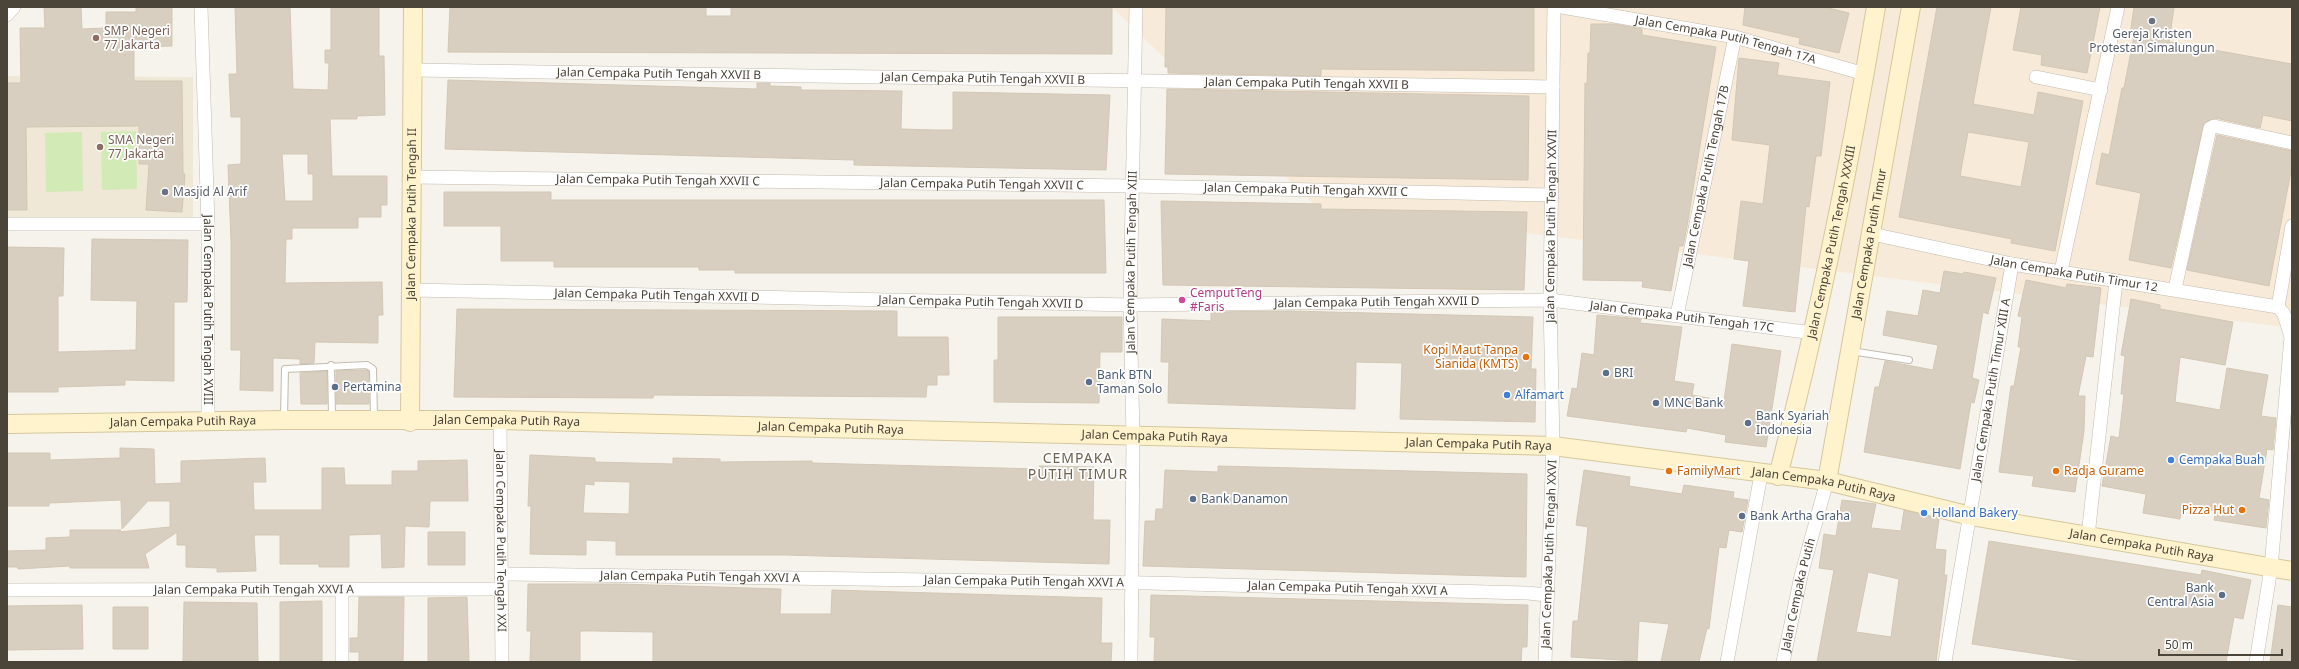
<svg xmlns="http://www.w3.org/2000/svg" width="2299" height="669" viewBox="0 0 2299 669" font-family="'Noto Sans',sans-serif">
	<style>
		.commercial { fill: #f7ead8 }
		.education { fill: #efe8d6 }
		.green { fill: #d2eab5 }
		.building { fill: #d8cfc1; stroke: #d3c7b4; fill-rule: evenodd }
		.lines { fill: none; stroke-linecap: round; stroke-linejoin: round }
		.lane-casing { stroke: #c2bbae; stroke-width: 8 }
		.street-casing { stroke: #c2bbae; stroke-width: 14 }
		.secondary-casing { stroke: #d6c79b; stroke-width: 20 }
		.lane { stroke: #fff; stroke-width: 6 }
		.street { stroke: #fff; stroke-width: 13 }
		.secondary { stroke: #fff3cd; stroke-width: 18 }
		.worship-dot { fill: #6b7280; stroke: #fff; stroke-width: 1.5 }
		.education-dot { fill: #8d6e63; stroke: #fff; stroke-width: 1.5 }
		.hotel-dot { fill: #d1479c; stroke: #fff; stroke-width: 1.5 }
		.food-dot { fill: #e8710a; stroke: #fff; stroke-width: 1.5 }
		.service-dot { fill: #5c6f8a; stroke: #fff; stroke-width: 1.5 }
		.shop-dot { fill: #3f7fe0; stroke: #fff; stroke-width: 1.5 }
		.labels { text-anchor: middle; stroke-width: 3.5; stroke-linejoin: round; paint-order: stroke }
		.education-label { font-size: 12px; fill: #785e54; stroke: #fff; text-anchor: start }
		.worship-label { font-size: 12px; fill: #5b616d; stroke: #fff }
		.street-label { font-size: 12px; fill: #4b4439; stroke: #fff }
		.hotel-label { font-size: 12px; fill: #b23c85; stroke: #fff; text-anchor: start }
		.food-label { font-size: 12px; fill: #c56008; stroke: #fff; text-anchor: end }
		.service-label { font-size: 12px; fill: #4e5e75; stroke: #fff; text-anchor: start }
		.shop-label { font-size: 12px; fill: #366cbe; stroke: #fff; text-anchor: start }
		.quarter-label { font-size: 14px; letter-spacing: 1px; fill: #6e6250; stroke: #fff }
	</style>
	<rect width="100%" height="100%" fill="#f6f3ec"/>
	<path class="commercial" d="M1112 7H2292V328L1317 207Z"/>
	<path class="education" d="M7 76 193 77V217H7Z"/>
	<path class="green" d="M136 131 137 189 102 190 101 132Z
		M82 132 83 191 46 192 45 133Z"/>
	<path class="building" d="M44 7H81L82 29 106 28V12H136V7H172V46L134 47V81H182L183 174H185L182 212 146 210 149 164H139V126L26 127 27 210H7V83H21L20 28H45Z
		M235 7H290L293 89 328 90 329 63H325V50H331V7H379V56H384L385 115 357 116V119H330L332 176H387V205H381V217H358V228H292V239H286L285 283 382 282 383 315H378V343L315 342 314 363 300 364V359L273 358V391L240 390 241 350H231V241L228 165 241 164V117H231L229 74H237ZM282 154H308V174H313V201H285Z
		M450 7H706V16H731V7H1112V54L448 52Z
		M1166 7H1534V71L1321 69V76L1168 73V67H1165Z
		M1745 7H1824L1849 13 1839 53 1799 44 1800 38 1743 25Z
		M1937 7H1991L1973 104 2034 115 2038 92 2083 101 2055 251 2011 243 2012 239 1899 217ZM1968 132 2029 142 2021 187 1960 176Z
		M2021 7H2100L2087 73 2041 65 2042 55 2013 50Z
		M2134 7H2174L2169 42 2292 64V121L2263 115 2260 128 2216 118 2204 123 2171 268 2129 260 2141 193 2096 184 2102 153 2109 155 2122 88H2124L2134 36 2130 35Z
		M1591 24H1614L1642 29V35L1716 47 1687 226 1683 246H1679L1671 291 1642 287 1643 281 1583 280 1585 83 1587 84 1588 53H1590Z
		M1739 58 1779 63 1777 75 1830 82 1821 156H1816L1809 207 1806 206 1795 312 1743 306 1749 261 1734 259 1741 201 1763 204 1770 145 1732 140Z
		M448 80 757 89V83H770V86L801 87V90L902 91 901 129 935 130H953V92L1110 95 1106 170 854 165V160L445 149Z
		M1167 89 1529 96 1528 180 1165 174Z
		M2217 135 2292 151V166L2269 286 2187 270Z
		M444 192H551V200H1104L1106 273H735V270H699V267H554V261H501V226H444Z
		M1161 201 1321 204V209L1527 212 1524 290 1163 285Z
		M92 239 188 240 187 302H174V381L125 380V385L58 387V392H7V247L64 248 63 296H58V352L136 350 137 301 91 300Z
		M1944 271 1963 274 1964 272 1996 278 1988 314 1983 312 1972 378 1979 380 1974 403 1971 402 1960 469 1864 452 1875 387H1879L1885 361 1933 370 1938 345 1883 335 1887 311 1918 316 1923 290 1940 293Z
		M2026 280 2066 288 2067 284 2101 288 2093 357 2086 356 2078 396H2085L2084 431 2075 492 2032 486 2034 476 1999 472 2011 386H2014L2021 347H2018L2022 317 2018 316Z
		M2131 299 2160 305V309L2233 322 2225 365 2180 357 2175 402 2220 410 2227 368 2268 375 2261 416 2276 418 2273 450 2267 449 2259 498 2269 500 2266 528 2214 520 2216 511 2183 505 2180 519 2143 513 2146 494 2102 486 2111 436 2119 438 2124 394H2121L2125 356 2121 355Z
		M457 309 897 311V337H948L949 375H937V385H927L926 397 654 395 653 398 454 397Z
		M1289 311 1533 317 1531 369H1536L1535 422 1400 419 1402 363 1356 362 1355 409 1168 403 1169 362H1161L1162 319 1211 321V312Z
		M1597 315 1641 319 1640 323 1682 327 1674 381 1694 384 1692 395 1724 401 1732 344 1781 351 1766 447 1725 442 1726 435 1687 428 1686 432 1567 416 1572 388 1577 389 1582 353 1594 355Z
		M998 317H1122V352H1100L1099 403 994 402V360H998Z
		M366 370 369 371V404H336V371Z
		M327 371V404H301L300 373Z
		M120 448 154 449 155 484 181 483V461L265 458 266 482H253L254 510H322V468H344L345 485H392V471H418V461L467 460 468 501H430L429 527 405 526 404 567 382 568 381 534 349 535V567H319V564H280V535H254L256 571 217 572V568L186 567V545H177V532L145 554 149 568H70V566L18 569V567H7V551L46 550V538L70 537V530H121L119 532 170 527V501H148L122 529 121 500 49 503V506H7V453H50V460L120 458Z
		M530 455 595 458V462L673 464V458L720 459V462L812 461V463L1039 469V466L1094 467 1093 520H1110L1109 564 785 555H616V541L586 540V555L530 554 531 506H528ZM594 481 630 482 629 514 583 513 585 484 594 485Z
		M1218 466 1527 474 1526 577 1143 566 1145 521H1155L1156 509H1163L1165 470 1218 472Z
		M1584 470 1630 477 1629 486 1682 494 1684 485 1734 492 1733 498 1748 500 1742 532 1729 530 1726 548 1719 547 1709 629 1707 628 1699 662H1661L1669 624 1639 621 1637 661 1571 657 1573 621H1578L1588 527 1576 525Z
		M1842 500 1876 504 1871 528 1901 531 1904 510 1939 519 1935 549 1946 550 1944 575H1947L1936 662H1817L1834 570 1819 568 1824 534 1836 536ZM1868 572 1899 579 1891 637 1856 632Z
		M428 532H465V565H428Z
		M1989 541 2201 575 2202 570 2251 580 2243 619 2234 617 2226 662H2091L1972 644Z
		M528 584H620L781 589 780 614H831L832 590 1102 598 1101 643H1112L1111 662H653V632L594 631H580V662H530L531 631H527Z
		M1151 595 1528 605 1527 647H1522L1521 662H1154L1155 637H1150Z
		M359 597H404L403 662H359V652H350V638H358Z
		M467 597 469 662H428V598Z
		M322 601V661L280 662V602Z
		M184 602 257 603 258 662 183 661Z
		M82 605 83 649 7 650V606Z
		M2278 605 2292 607V662H2270Z
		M113 607H148V649H113Z"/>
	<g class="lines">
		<defs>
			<path id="lane" d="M1851 351 1909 360
				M331 365 332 418
				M284 418 285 369 367 365 373 369 374 418"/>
			<g id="street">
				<path id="s1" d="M201 7 208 224V421"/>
				<path id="s2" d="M1562 7 1735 37 1865 74"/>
				<path d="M7 15 14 7"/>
				<path id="s3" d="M413 70 1553 87"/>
				<path d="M2036 77 2101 90"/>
				<path id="s4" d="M412 177 1133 186 1552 195"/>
				<path d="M7 224H208"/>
				<path id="s5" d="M1872 234 2012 264 2278 307 2284 314 2291 337 2271 568 2256 662"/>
				<path d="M2061 271 2118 7"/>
				<path d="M2175 289 2210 128 2214 126 2292 143"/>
				<path id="s6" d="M411 290 1130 305 1550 300 1814 333"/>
				<path d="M2278 307 2292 226"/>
				<path id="s7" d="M1677 315 1735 37"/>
				<path id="s8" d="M500 420 502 662"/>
				<path d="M2088 536 2116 281"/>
				<path id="s9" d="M501 574 1149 583 1528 593 1546 595"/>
				<path id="s10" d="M7 590 501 589"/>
				<path d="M342 662V590"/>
				<path id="s11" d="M1131 662 1133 436 1130 305 1136 7"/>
				<path id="s12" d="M1545 662 1553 446 1550 300 1554 7"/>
				<path d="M1727 662 1761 474"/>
				<path id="s13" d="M1783 662 1801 576 1827 481"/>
				<path id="s14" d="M1945 662 2012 264"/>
			</g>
			<g id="secondary">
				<path id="s15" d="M410 422 413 7"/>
				<path id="s16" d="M7 424 284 420H500L1553 446 1827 481 1971 516 2292 571"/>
				<path id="s17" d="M1778 476C1818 321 1850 164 1876 7"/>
				<path id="s18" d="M1827 481 1911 7"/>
			</g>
		</defs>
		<use href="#lane" class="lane-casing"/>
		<use href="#street" class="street-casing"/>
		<use href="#secondary" class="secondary-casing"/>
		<use href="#lane" class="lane"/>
		<use href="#street" class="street"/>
		<use href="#secondary" class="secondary"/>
	</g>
	<g class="worship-dot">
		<circle cx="2152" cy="21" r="4"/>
		<circle cx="165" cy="192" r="4"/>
	</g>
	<g class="education-dot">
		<circle cx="96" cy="38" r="4"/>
		<circle cx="100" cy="147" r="4"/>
	</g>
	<circle class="hotel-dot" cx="1182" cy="300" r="4"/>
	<g class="food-dot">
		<circle cx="1526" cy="357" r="4"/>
		<circle cx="1669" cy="471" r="4"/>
		<circle cx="2056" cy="471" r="4"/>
		<circle cx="2242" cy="510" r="4"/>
	</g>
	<g class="service-dot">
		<circle cx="1606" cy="373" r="4"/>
		<circle cx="1089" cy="382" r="4"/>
		<circle cx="335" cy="387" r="4"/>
		<circle cx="1656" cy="403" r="4"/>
		<circle cx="1748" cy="423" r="4"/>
		<circle cx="1193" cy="499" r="4"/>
		<circle cx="1742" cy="516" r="4"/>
		<circle cx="2222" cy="595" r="4"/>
	</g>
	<g class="shop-dot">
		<circle cx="1507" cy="395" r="4"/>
		<circle cx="2171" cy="460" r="4"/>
		<circle cx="1924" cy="513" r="4"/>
	</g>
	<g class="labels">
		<g class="education-label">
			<text x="104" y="35">SMP Negeri<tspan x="104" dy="14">77 Jakarta</tspan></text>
			<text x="108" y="144">SMA Negeri<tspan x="108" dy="14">77 Jakarta</tspan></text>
		</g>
		<g class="worship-label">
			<text x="2152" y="38">Gereja Kristen<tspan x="2152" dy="14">Protestan Simalungun</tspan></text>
			<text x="173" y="196" text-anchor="start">Masjid Al Arif</text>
		</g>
		<g class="street-label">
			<text dy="4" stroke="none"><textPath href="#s2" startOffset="167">Jalan Cempaka Putih Tengah 17A</textPath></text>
			<text dy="4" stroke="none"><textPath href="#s3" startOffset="246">Jalan Cempaka Putih Tengah XXVII B</textPath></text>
			<text dy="4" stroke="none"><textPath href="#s3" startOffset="570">Jalan Cempaka Putih Tengah XXVII B</textPath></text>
			<text dy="4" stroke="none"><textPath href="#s3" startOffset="894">Jalan Cempaka Putih Tengah XXVII B</textPath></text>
			<text dy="4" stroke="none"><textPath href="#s7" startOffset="142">Jalan Cempaka Putih Tengah 17B</textPath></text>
			<text dy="4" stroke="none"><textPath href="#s4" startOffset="246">Jalan Cempaka Putih Tengah XXVII C</textPath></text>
			<text dy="4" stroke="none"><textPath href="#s4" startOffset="570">Jalan Cempaka Putih Tengah XXVII C</textPath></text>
			<text dy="4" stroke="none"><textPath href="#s4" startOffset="894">Jalan Cempaka Putih Tengah XXVII C</textPath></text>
			<text dy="4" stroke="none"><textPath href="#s15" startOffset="208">Jalan Cempaka Putih Tengah II</textPath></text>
			<text dy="4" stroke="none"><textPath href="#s12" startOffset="436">Jalan Cempaka Putih Tengah XXVII</textPath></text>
			<text dy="4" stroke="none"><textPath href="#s17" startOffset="240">Jalan Cempaka Putih Tengah XXXIII</textPath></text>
			<text dy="4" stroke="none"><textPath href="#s18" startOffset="241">Jalan Cempaka Putih Timur</textPath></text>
			<text dy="4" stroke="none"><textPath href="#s11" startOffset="400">Jalan Cempaka Putih Tengah XIII</textPath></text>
			<text dy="4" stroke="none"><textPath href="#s5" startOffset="206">Jalan Cempaka Putih Timur 12</textPath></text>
			<text dy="4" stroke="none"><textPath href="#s6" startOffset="246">Jalan Cempaka Putih Tengah XXVII D</textPath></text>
			<text dy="4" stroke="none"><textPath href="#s6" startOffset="570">Jalan Cempaka Putih Tengah XXVII D</textPath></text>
			<text dy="4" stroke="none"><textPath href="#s6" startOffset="966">Jalan Cempaka Putih Tengah XXVII D</textPath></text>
			<text dy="4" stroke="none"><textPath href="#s1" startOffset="303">Jalan Cempaka Putih Tengah XVIII</textPath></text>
			<text dy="4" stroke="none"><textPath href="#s6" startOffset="1272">Jalan Cempaka Putih Tengah 17C</textPath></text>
			<text dy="4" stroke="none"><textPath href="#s14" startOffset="276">Jalan Cempaka Putih Timur XIII A</textPath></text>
			<text dy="4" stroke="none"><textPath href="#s16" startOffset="176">Jalan Cempaka Putih Raya</textPath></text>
			<text dy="4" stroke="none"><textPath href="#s16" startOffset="500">Jalan Cempaka Putih Raya</textPath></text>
			<text dy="4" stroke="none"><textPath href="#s16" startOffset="824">Jalan Cempaka Putih Raya</textPath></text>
			<text dy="4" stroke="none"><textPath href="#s16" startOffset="1148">Jalan Cempaka Putih Raya</textPath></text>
			<text dy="4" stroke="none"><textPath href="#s16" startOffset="1472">Jalan Cempaka Putih Raya</textPath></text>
			<text dy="4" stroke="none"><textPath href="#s16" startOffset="1820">Jalan Cempaka Putih Raya</textPath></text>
			<text dy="4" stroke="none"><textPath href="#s8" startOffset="121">Jalan Cempaka Putih Tengah XXI</textPath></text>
			<text dy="4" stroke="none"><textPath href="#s16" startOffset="2144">Jalan Cempaka Putih Raya</textPath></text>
			<text dy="4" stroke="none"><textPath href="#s12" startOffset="108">Jalan Cempaka Putih Tengah XXVI</textPath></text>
			<text dy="4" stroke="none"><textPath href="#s9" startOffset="199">Jalan Cempaka Putih Tengah XXVI A</textPath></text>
			<text dy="4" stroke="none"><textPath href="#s9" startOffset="523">Jalan Cempaka Putih Tengah XXVI A</textPath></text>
			<text dy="4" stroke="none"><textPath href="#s9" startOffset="847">Jalan Cempaka Putih Tengah XXVI A</textPath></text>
			<text dy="4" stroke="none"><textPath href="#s10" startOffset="247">Jalan Cempaka Putih Tengah XXVI A</textPath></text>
			<text dy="4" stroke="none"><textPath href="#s13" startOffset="69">Jalan Cempaka Putih</textPath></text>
		</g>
		<g class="hotel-label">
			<text x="1190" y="297">CemputTeng<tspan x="1190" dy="14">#Faris</tspan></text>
		</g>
		<g class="food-label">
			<text x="1518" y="354">Kopi Maut Tanpa<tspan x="1518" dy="14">Sianida (KMTS)</tspan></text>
			<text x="1677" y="475" text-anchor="start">FamilyMart</text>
			<text x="2064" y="475" text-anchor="start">Radja Gurame</text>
			<text x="2234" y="514">Pizza Hut</text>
		</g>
		<g class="service-label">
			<text x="1614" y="377">BRI</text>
			<text x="1097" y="379">Bank BTN<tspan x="1097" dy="14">Taman Solo</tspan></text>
			<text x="343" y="391">Pertamina</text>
			<text x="1664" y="407">MNC Bank</text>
			<text x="1756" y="420">Bank Syariah<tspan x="1756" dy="14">Indonesia</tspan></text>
			<text x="1201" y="503">Bank Danamon</text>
			<text x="1750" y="520">Bank Artha Graha</text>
			<text x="2214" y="592" text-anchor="end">Bank<tspan x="2214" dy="14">Central Asia</tspan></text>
		</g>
		<g class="shop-label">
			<text x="1515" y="399">Alfamart</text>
			<text x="2179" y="464">Cempaka Buah</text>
			<text x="1932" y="517">Holland Bakery</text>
		</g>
		<g class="quarter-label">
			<text x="1078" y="463">CEMPAKA<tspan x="1078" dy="16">PUTIH TIMUR</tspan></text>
		</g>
	</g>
	<rect width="2299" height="669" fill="none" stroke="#4b4439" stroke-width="16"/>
	<path d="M2159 649v6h123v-6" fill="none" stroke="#4b4439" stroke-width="2"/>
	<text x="2165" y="649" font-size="12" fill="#4b4439" stroke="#ffffff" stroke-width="3" paint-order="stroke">50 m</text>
</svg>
